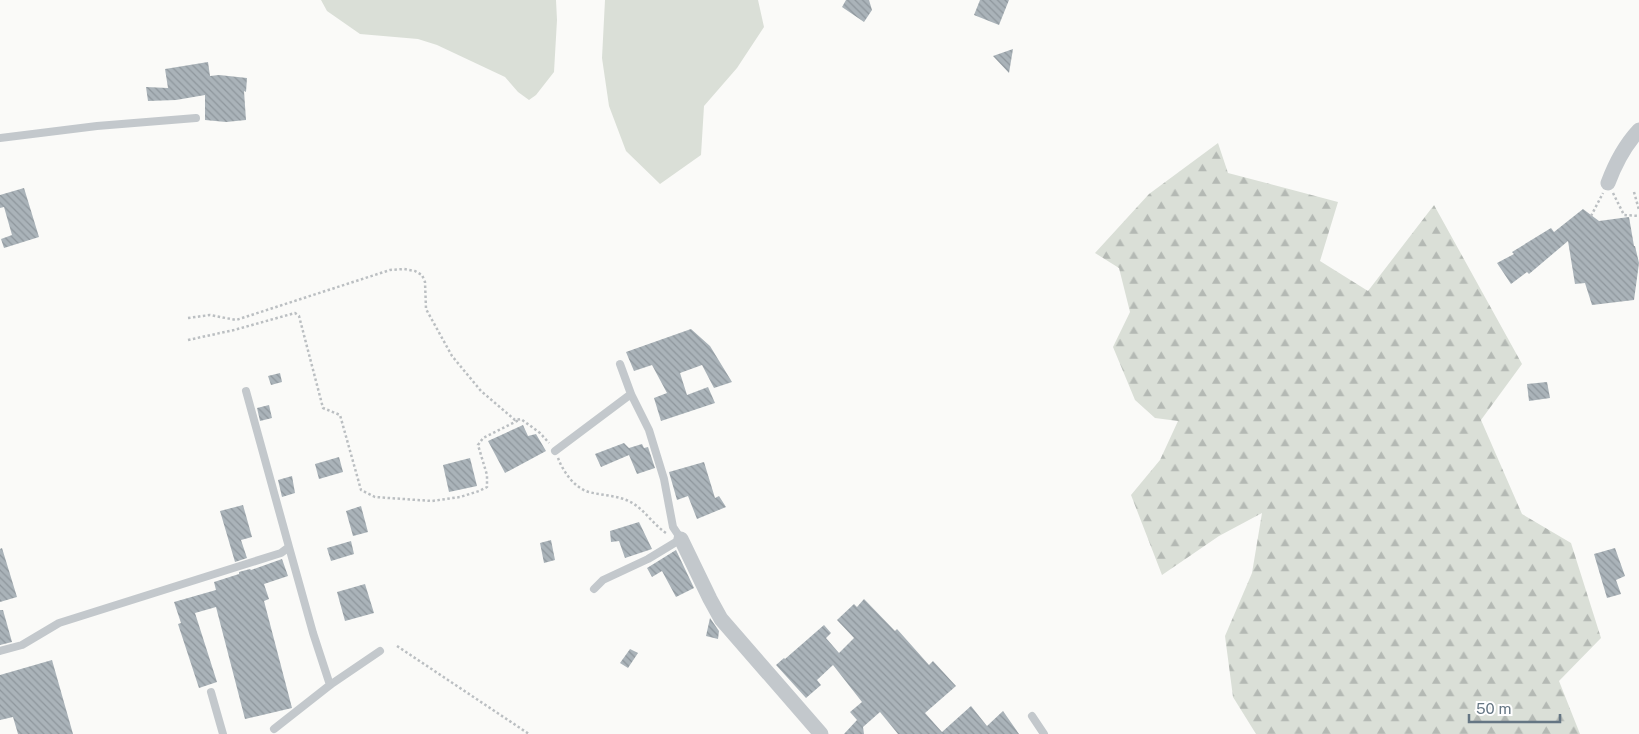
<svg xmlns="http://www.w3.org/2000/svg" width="1639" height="734" viewBox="0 0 1639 734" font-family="'Public Sans',sans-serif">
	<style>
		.grass { fill: #dadfd7 }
		.forest { fill: url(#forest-firs) }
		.building { fill: url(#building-back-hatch) }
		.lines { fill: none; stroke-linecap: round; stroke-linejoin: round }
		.path { stroke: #bbbfc2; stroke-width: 2.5; stroke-dasharray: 2.5 2.5; stroke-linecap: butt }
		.lane { stroke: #c3c8cc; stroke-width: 8 }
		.street { stroke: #c3c8cc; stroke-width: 15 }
	</style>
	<defs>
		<pattern id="forest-firs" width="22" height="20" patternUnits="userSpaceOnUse" patternTransform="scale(1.25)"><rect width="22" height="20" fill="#dadfd7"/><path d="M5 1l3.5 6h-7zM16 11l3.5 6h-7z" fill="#b4b9b4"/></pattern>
		<pattern id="building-back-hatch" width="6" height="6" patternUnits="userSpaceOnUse" patternTransform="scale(1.25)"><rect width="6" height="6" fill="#aab3b9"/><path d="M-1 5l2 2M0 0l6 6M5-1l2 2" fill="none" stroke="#8e969c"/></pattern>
	</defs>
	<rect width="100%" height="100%" fill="#fafaf8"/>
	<path class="grass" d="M321 0H556L557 20 554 72 536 95 529 100 518 92 505 77 437 45 418 39 360 34 327 11Z
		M605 0H758L764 27 737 68 704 106 701 155 660 184 626 151 609 106 602 58Z"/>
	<path class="forest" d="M1218 143 1228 173 1338 202 1320 261 1368 291 1434 205 1522 364 1481 420 1522 514 1571 543 1601 638 1559 681 1580 734H1256L1233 697 1225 636 1252 573 1262 513 1219 536 1162 575 1131 495 1160 460 1178 421 1155 418 1135 400 1113 347 1130 312 1119 268 1095 253 1149 194Z"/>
	<path class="building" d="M846 0H869L872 10 864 22 842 7Z
		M980 0H1009L999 25 974 15Z
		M1013 49 1009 73 993 56Z
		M208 62 210 76 219 75 247 78 246 92 244 91 246 120 226 122 205 120V95L176 100 148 101 146 87 168 88 165 69Z
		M24 188 39 237 4 248 1 239 12 235 4 207 0 208V195Z
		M1583 209 1599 221 1629 217 1634 246H1635L1639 263 1634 300 1592 305 1585 283 1575 284 1568 241 1529 274 1527 272 1511 284 1497 263 1514 254 1512 252 1551 228 1554 232Z
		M691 329 710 346 732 382 714 388 702 365 680 373 687 395 708 387 715 403 661 421 654 398 667 393 652 365 634 371 626 352Z
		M280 373 282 382 271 385 268 376Z
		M1547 382 1550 398 1529 401 1527 384Z
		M269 405 272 418 260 421 257 408Z
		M523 425 528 436 536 434 546 451 505 473 488 441Z
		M624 443 629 448 642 444 644 448 648 447 655 468 637 474 629 455 601 467 595 454Z
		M339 457 343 472 319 479 315 464Z
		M470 458 477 486 449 492 443 465Z
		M704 462 715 498 719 496 726 507 697 519 688 496 677 500 669 472Z
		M292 476 295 493 282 497 278 480Z
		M243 505 252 537 241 540 247 558 235 562 220 511Z
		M361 506 368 532 353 536 346 511Z
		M639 522 652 549 625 558 619 541 611 542 610 531Z
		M551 540 555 560 544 563 540 543Z
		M351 541 354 554 331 561 327 548Z
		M2 548 17 597 0 602V549Z
		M1615 548 1625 576 1616 580 1621 594 1607 598 1594 554Z
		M676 550 694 588 676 597 662 571 652 577 647 568Z
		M282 559 288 576 264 584 269 599 264 601 292 708 245 719 216 607 195 613 217 682 199 688 178 624 181 623 174 602 216 590 214 582 239 574V572L250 569 251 570Z
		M365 584 374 613 345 621 337 592Z
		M864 599 895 631 897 629 929 665 933 661 956 686 925 713 942 732 971 706 987 726 1003 711 1019 734H898L880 712 863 727 864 734H844L857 720 850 712 862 702 833 665 817 680 821 685 806 698 776 665 784 658 785 659 824 625 831 633 826 638 839 653 854 638 837 620 854 604 857 607Z
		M0 610H3L12 642 0 645Z
		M710 618 719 631 718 639 706 636Z
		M630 649 638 653 628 668 620 663Z
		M52 660 73 734H18L13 717 0 720V675Z"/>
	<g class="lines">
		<path class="path" d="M1634 192 1639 210
			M1613 193 1624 215 1639 216
			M1591 216 1603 193
			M188 318 210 315 236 320 390 270 404 269 415 271 422 275 425 282 426 309 452 356 481 391 515 420 521 419 540 433 549 443
			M188 340 234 330 295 313 299 316 323 408 340 415 361 490 375 497 432 501 460 497 479 491 487 487V475L478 445 483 438 519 420
			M558 458C563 471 574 488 589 492 604 496 620 495 634 504 646 512 654 525 666 533
			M397 646 529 734"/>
		<path class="lane" d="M0 138 97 126 196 118
			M555 451 631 394
			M289 547 313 633 330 685
			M594 589 603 580 648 559 681 539 673 527 664 479 649 430 631 394 620 364
			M0 651 22 645 59 623 281 553 289 547 246 391
			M211 692 223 734
			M1032 716 1044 734
			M274 729 330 685 380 651"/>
		<path class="street" d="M1608 183C1615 164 1625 145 1639 130
			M681 539 710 599 721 619 821 734"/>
	</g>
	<path d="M1469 714v8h91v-8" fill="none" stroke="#657683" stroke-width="2.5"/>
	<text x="1476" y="714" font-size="15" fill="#657683" stroke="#ffffff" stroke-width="4" paint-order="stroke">50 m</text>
</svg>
